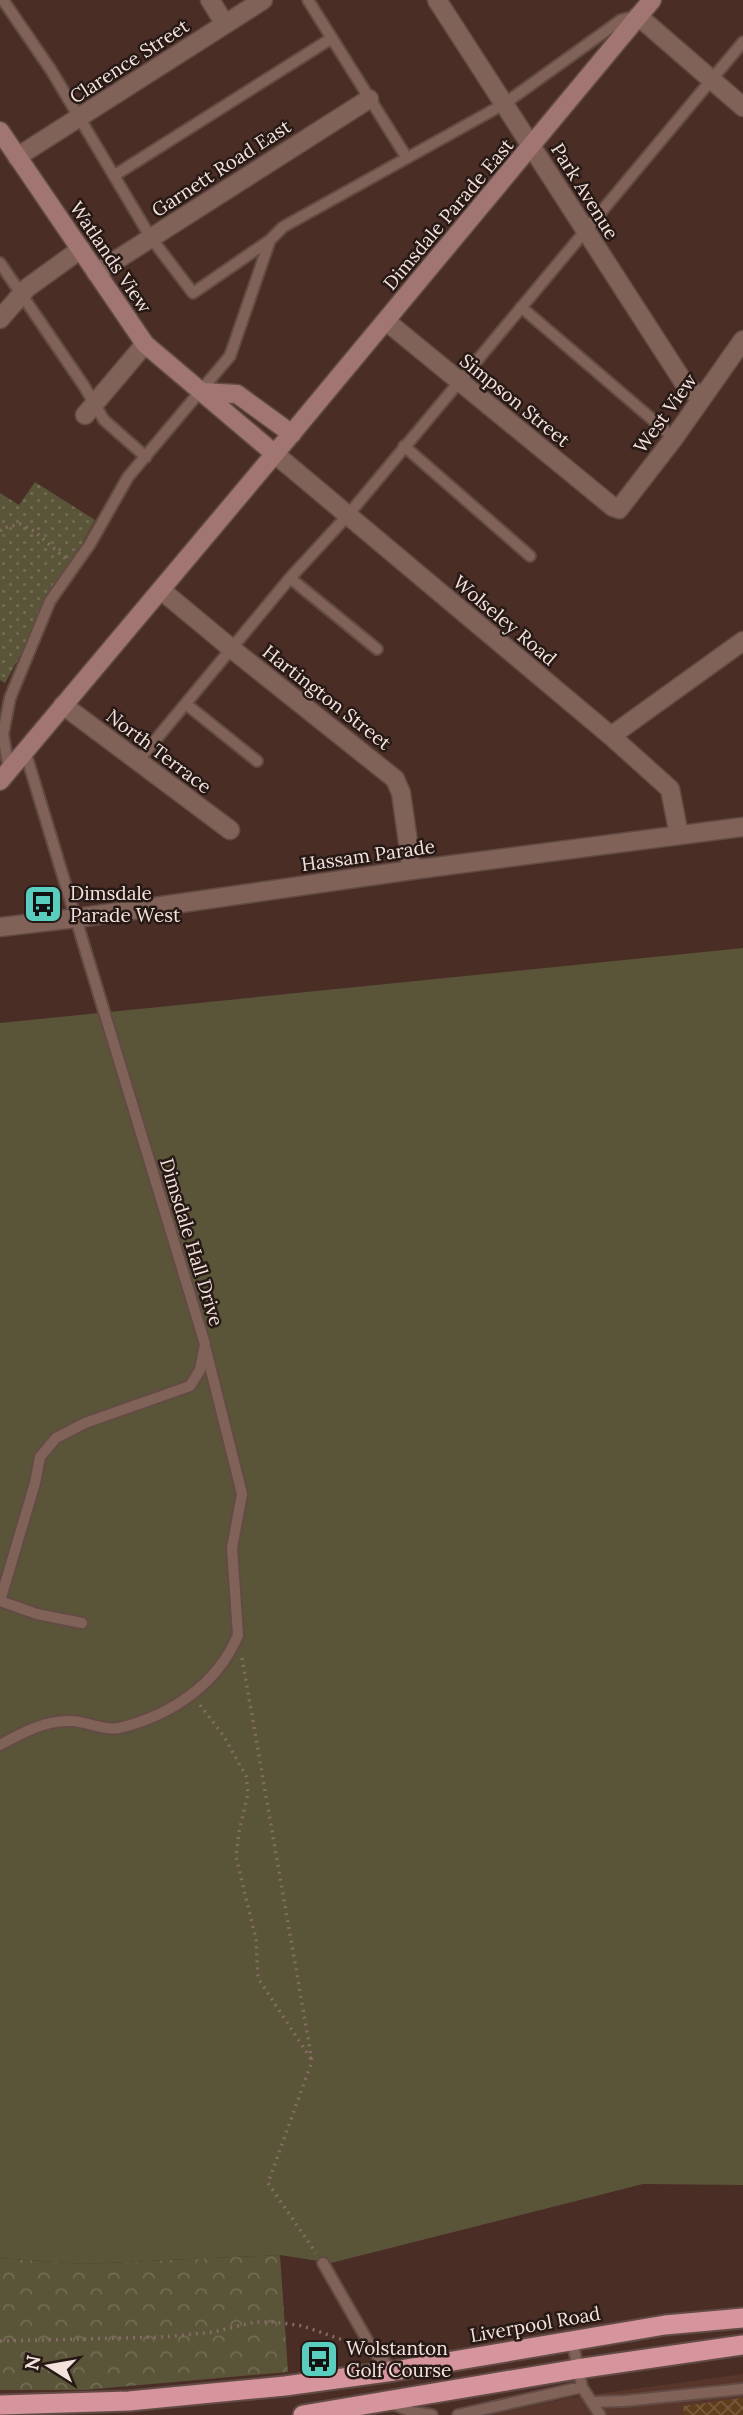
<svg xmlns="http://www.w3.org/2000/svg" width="743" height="2415" viewBox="0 0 743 2415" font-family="Lora,serif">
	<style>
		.built { fill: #58362c }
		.grass { fill: #5a5439 }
		.park { fill: url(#park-crowns) }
		.garden { fill: url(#garden-dots) }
		.building { fill: url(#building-cross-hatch) }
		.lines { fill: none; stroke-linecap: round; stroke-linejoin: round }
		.service-casing { stroke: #624b44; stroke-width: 14 }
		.minor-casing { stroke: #624b44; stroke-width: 21 }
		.tertiary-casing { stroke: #624b44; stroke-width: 21 }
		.secondary-casing { stroke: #624b44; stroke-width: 21 }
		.trunk-casing { stroke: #624b44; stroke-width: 23 }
		.path { stroke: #846b63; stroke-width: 3.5; stroke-dasharray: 2 5; stroke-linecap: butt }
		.service { stroke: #816258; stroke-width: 10 }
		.minor { stroke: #816258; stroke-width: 18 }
		.tertiary { stroke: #816258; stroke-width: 18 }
		.secondary { stroke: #a17572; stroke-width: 18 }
		.trunk { stroke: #d6949c; stroke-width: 19 }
		.labels { text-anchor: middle; stroke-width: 5; stroke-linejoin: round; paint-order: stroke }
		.street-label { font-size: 19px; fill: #f4e2dc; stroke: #271a16 }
		.poi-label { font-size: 19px; fill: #f4e2dc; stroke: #271a16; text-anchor: start }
	</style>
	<defs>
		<pattern id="park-crowns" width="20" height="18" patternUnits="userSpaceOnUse" patternTransform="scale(1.75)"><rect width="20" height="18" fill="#5a5439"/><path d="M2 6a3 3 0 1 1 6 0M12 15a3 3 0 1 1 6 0" fill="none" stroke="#726c55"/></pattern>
		<pattern id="garden-dots" width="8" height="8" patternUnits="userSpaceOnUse" patternTransform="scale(1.75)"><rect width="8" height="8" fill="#5a5439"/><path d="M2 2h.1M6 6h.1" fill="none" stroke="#726c55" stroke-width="1.8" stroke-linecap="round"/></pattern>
		<pattern id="building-cross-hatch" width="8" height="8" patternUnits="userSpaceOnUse" patternTransform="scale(1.75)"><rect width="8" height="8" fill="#5f3f1b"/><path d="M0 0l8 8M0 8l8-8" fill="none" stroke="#775a3c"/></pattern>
	</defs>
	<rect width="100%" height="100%" fill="#4a2e25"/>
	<path class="built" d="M743 2374V2415H492L568 2398Z"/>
	<path class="grass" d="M743 948V2185L643 2184 331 2263 280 2255 82 2264 0 2258V1023Z"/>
	<path class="park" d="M280 2255 288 2372 84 2390H0V2258L82 2264Z"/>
	<path class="garden" d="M35 482 95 520 5 683 0 680V493L19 505Z"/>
	<path class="building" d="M743 2398V2415H684L683 2406Z"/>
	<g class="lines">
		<defs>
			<path id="service" d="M3 0 51 70 151 238 193 293 270 240
				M308 0 407 158
				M115 175 332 38
				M0 263 84 386 104 420 146 457
				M521 307 674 438
				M404 446 530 556
				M290 578 377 649
				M186 704 257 761
				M25 751 205 1344 200 1370 190 1386 85 1423 56 1438 40 1457 35 1483 0 1601 37 1614 82 1623
				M138 761 290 578 348 515 743 42
				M9 770 3 734 10 698 50 601 90 544 128 477 230 356 270 240 283 227 504 104 621 20 636 16
				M0 1745C22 1733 45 1720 71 1721 86 1721 104 1731 119 1728 170 1716 218 1684 238 1635L232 1548 242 1494 206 1350
				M323 2263 374 2352 394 2371
				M572 2340 582 2387 600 2415
				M592 2402 624 2401 743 2389
				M391 2403 412 2412 432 2415
				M458 2415 582 2387"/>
			<path id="minor" d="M210 0 225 24
				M437 0 686 386 702 398
				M638 16 743 107
				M17 157 263 0
				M96 273 369 99
				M0 319 27 288 81 249
				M386 321 613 507 619 509 674 438 743 340
				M85 415 145 344
				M275 454 611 736 670 789 679 835
				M161 590 232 649 395 779 401 793 412 870
				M63 705 230 830
				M611 736 743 641"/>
			<path id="tertiary" d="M0 927 77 918 412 870 743 827"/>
			<path id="secondary" d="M0 131 145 344 275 454
				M202 392 237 394 292 434
				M0 781 283 444 652 0"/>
			<path id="trunk" d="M0 2405 129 2401 285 2386 394 2371 665 2325 743 2318
				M303 2415 577 2369 743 2345"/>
		</defs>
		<use href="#service" class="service-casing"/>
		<use href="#minor" class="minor-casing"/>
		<use href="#tertiary" class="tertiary-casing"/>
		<use href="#secondary" class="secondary-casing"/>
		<use href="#trunk" class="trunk-casing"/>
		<path class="path" d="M0 531 3 528 20 524 34 531 66 559
			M242 1658 312 2061 268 2183 316 2253
			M200 1705 223 1735 246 1776 248 1793 239 1832 236 1857 256 1939 258 1978 311 2059
			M0 2341 163 2337 214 2332 254 2322H274L303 2326 354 2344"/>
		<use href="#service" class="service"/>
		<use href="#minor" class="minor"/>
		<use href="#tertiary" class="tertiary"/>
		<use href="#secondary" class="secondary"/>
		<use href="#trunk" class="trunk"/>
	</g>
	<defs>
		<symbol id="bus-square" viewBox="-11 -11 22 22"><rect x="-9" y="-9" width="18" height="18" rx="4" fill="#59cebf" stroke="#271a16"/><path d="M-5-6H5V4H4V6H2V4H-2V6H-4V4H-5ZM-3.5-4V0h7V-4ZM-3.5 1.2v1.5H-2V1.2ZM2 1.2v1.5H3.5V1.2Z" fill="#111"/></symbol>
	</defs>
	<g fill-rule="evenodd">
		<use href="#bus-square" x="21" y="882" width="44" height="44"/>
		<use href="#bus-square" x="297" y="2337" width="44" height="44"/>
	</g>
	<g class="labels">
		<g class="street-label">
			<text transform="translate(129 61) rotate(-33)" y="7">Clarence Street</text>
			<text transform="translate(221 168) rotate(-33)" y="7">Garnett Road East</text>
			<text transform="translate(585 191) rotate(58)" y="7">Park Avenue</text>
			<text transform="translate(448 214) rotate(-50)" y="7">Dimsdale Parade East</text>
			<text transform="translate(111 257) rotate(56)" y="7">Watlands View</text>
			<text transform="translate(515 400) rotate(39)" y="7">Simpson Street</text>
			<text transform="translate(665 413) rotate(-54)" y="7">West View</text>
			<text transform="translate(505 620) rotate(40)" y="7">Wolseley Road</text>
			<text transform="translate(327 697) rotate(38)" y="7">Hartington Street</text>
			<text transform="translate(159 751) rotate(37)" y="7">North Terrace</text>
			<text transform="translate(368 855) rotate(-8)" y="7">Hassam Parade</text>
			<text transform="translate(192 1242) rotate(73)" y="7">Dimsdale Hall Drive</text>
			<text transform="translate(535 2324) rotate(-10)" y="7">Liverpool Road</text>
		</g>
		<g class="poi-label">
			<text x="70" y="900">Dimsdale<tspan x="70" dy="22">Parade West</tspan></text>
			<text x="346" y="2355">Wolstanton<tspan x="346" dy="22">Golf Course</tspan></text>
		</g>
	</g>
	<g transform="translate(49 2366) rotate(281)" stroke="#271a16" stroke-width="5" paint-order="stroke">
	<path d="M0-5L12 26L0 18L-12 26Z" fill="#f4e2dc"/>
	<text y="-10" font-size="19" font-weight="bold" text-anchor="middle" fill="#f4e2dc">N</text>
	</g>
</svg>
